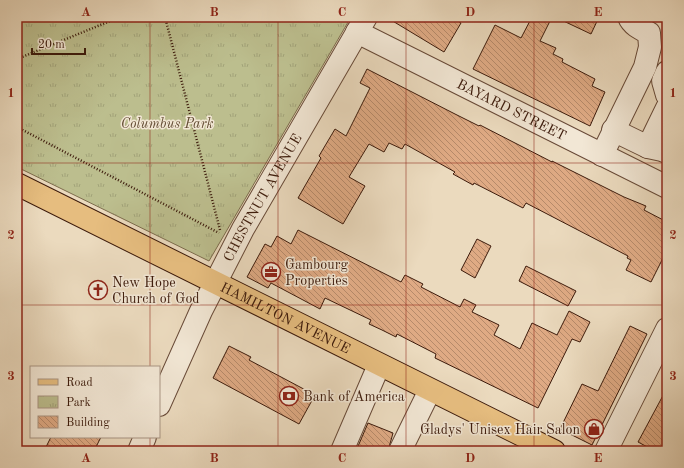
<svg xmlns="http://www.w3.org/2000/svg" width="684" height="468" viewBox="0 0 684 468" font-family="'Old Standard TT',serif">
	<style>
		.park { fill: url(#park-tufts); stroke: #7c6c4c }
		.building { fill: url(#building-back-hatch); stroke: #3c1a0b }
		.lines { fill: none; stroke-linecap: round; stroke-linejoin: round }
		.minor-casing { stroke: #684a38; stroke-width: 24 }
		.major-casing { stroke: #3c1a0b; stroke-width: 24 }
		.path { stroke: #3c1a0b; stroke-width: 2.5; stroke-dasharray: 1 2; stroke-linecap: butt }
		.minor { stroke: #f2e7d5; stroke-width: 22 }
		.major { stroke: #e6bd7f; stroke-width: 22 }
		.grid { fill: none; stroke: #8f2418; stroke-width: 1; stroke-opacity: 0.55 }
		.labels { text-anchor: middle; stroke-width: 3; stroke-linejoin: round; paint-order: stroke }
		.street-label { font-size: 14px; fill: #3c1a0b; stroke: #f2e7d5 }
		.park-label { font-size: 14px; font-style: italic; fill: #624b32; stroke: #f2e7d5 }
		.poi-label { font-size: 14px; fill: #3c1a0b; stroke: #f2e7d5; text-anchor: start }
		.neatline { fill: none; stroke: #8f2418; stroke-width: 1.5 }
		.grid-label { font-size: 13px; text-anchor: middle; font-weight: bold; fill: #8f2418 }
	</style>
	<defs>
		<pattern id="park-tufts" width="24" height="20" patternUnits="userSpaceOnUse"><rect width="24" height="20" fill="#bcbe8e"/><path d="M3 7l-1-3M5 7V3M7 7l1-3M15 17l-1-3M17 17v-4M19 17l1-3" fill="none" stroke="#a2a379"/></pattern>
		<pattern id="building-back-hatch" width="6" height="6" patternUnits="userSpaceOnUse"><rect width="6" height="6" fill="#dfaa84"/><path d="M-1 5l2 2M0 0l6 6M5-1l2 2" fill="none" stroke="#b68a6a"/></pattern>
	</defs>
	<rect width="100%" height="100%" fill="#ebdabe"/>
	<filter id="stains"><feTurbulence type="fractalNoise" baseFrequency=".005" numOctaves="4"/><feColorMatrix values="0 0 0 0 .2 0 0 0 0 .09 0 0 0 0 .02 0 0 0 .5 -.17"/></filter>
	<radialGradient id="worn" r=".72"><stop offset=".6" stop-color="#630" stop-opacity="0"/><stop offset="1" stop-color="#630" stop-opacity=".3"/></radialGradient>
	<path class="park" d="M17 17H351L209 261 17 167Z"/>
	<path class="building" d="M386 17H451L461 23 444 52Z
		M532 17H552L540 41 556 48 553 54 563 59 562 62 595 79 592 86 605 92 590 126 473 69 495 25 521 38Z
		M555 17H599L591 34Z
		M367 69 455 114 479 126 480 125 552 162V161L624 197 646 206 644 210 667 222V250L651 282 626 270 631 260 627 258 628 256 526 203 523 208 474 183 473 185 453 174 455 172 405 144 402 149 389 143 384 152 369 144 349 177 365 186 343 224 298 198 321 158 319 156 335 129 346 136 370 88 360 83Z
		M298 230 401 282 405 275 423 284 421 287 460 307 464 299 476 305 472 312 499 325 494 335 520 349 532 323 557 335 569 311 590 322 580 342 572 339 538 408 435 358 436 354 397 334 396 337 382 330 369 324 371 320 325 298 320 309 271 283 268 288 247 277 265 244 271 247 277 236 291 244Z
		M477 239 491 246 475 278 461 270Z
		M526 266 576 291 568 306 519 281Z
		M630 326 647 334 592 445 560 429 582 384 598 391Z
		M229 346 251 357 249 360 315 395 299 424 213 378Z
		M667 388V451H655L638 442Z
		M368 423 393 433 388 451H356Z
		M51 437H101L94 451H44Z"/>
	<g class="lines">
		<defs>
			<g id="minor">
				<path id="s1" d="M357 32 667 187"/>
				<path d="M667 72 663 81 667 95"/>
				<path d="M613 130 648 147 662 150 667 152"/>
				<path d="M648 147 667 108"/>
				<path d="M602 155 645 67 650 47 649 33C641 29 632 25 629 17"/>
				<path id="s2" d="M159 405 201 311 243 229 366 17"/>
				<path d="M139 451 145 437"/>
				<path d="M342 451 379 365"/>
				<path d="M400 451 430 390"/>
				<path d="M606 451 667 329"/>
			</g>
			<g id="major">
				<path id="s3" d="M17 184 554 451"/>
			</g>
		</defs>
		<use href="#minor" class="minor-casing"/>
		<use href="#major" class="major-casing"/>
		<path class="path" d="M165 17 220 230
			M17 59 120 17
			M17 127 219 233"/>
		<use href="#minor" class="minor"/>
		<use href="#major" class="major"/>
	</g>
	<path class="grid" d="M150 17V367M278 17V451M406 17V451M534 17V451M17 163H667M17 305H667M150 437V451"/>
	<defs>
		<symbol id="office-ring" viewBox="-11 -11 22 22"><circle r="9.5" fill="#f2e7d5" stroke="#8f2418" stroke-width="1.5"/><path d="M-6-3h4V-5.5h4V-3h4V5H-6ZM-1-4.5V-3h2v-1.5ZM-6 0V1H6V0Z" fill="#8f2418"/></symbol>
		<symbol id="church-ring" viewBox="-11 -11 22 22"><circle r="9.5" fill="#f2e7d5" stroke="#8f2418" stroke-width="1.5"/><path d="M-1.2-6h2.4v3.5h3.3v2.4h-3.3V6h-2.4V-.1h-3.3v-2.4h3.3Z" fill="#8f2418"/></symbol>
		<symbol id="bank-ring" viewBox="-11 -11 22 22"><circle r="9.5" fill="#f2e7d5" stroke="#8f2418" stroke-width="1.5"/><path d="M-6-4H6V4H-6ZM0-2.3a2.3 2.3 0 1 0 0 4.6a2.3 2.3 0 1 0 0-4.6Z" fill="#8f2418"/></symbol>
		<symbol id="shop-ring" viewBox="-11 -11 22 22"><circle r="9.5" fill="#f2e7d5" stroke="#8f2418" stroke-width="1.5"/><path d="M-5-2.5h2.3a2.7 3.5 0 0 1 5.4 0H5L5.5 6h-11ZM-1.5-2.5h3a1.5 2.3 0 0 0-3 0Z" fill="#8f2418"/></symbol>
	</defs>
	<g fill-rule="evenodd">
		<use href="#office-ring" x="260" y="261" width="22" height="22"/>
		<use href="#church-ring" x="87" y="279" width="22" height="22"/>
		<use href="#bank-ring" x="278" y="385" width="22" height="22"/>
		<use href="#shop-ring" x="583" y="418" width="22" height="22"/>
	</g>
	<g class="labels">
		<g class="street-label">
			<text dy="5" stroke="none"><textPath href="#s1" startOffset="173">BAYARD STREET</textPath></text>
			<text dy="5" stroke="none"><textPath href="#s2" startOffset="232">CHESTNUT AVENUE</textPath></text>
			<text dy="5" stroke="none"><textPath href="#s3" startOffset="300">HAMILTON AVENUE</textPath></text>
		</g>
		<g class="park-label">
			<text x="167" y="128">Columbus Park</text>
		</g>
		<g class="poi-label">
			<text x="285" y="269">Gambourg<tspan x="285" dy="16">Properties</tspan></text>
			<text x="112" y="287">New Hope<tspan x="112" dy="16">Church of God</tspan></text>
			<text x="303" y="401">Bank of America</text>
			<text x="580" y="434" text-anchor="end">Gladys' Unisex Hair Salon</text>
		</g>
	</g>
	<rect width="684" height="468" fill="none" stroke="#ebdabe" stroke-width="44"/>
	<rect x="30" y="366" width="130" height="72" fill="#f2e7d5" stroke="#a99584"/>
	<rect x="38" y="379" width="20" height="6" fill="#e6bd7f" stroke="#a99584"/>
	<text x="66" y="386" font-size="12" fill="#3c1a0b">Road</text>
	<rect x="38" y="396" width="20" height="12" fill="url(#park-tufts)" stroke="#a99584"/>
	<text x="66" y="406" font-size="12" fill="#3c1a0b">Park</text>
	<rect x="38" y="416" width="20" height="12" fill="url(#building-back-hatch)" stroke="#a99584"/>
	<text x="66" y="426" font-size="12" fill="#3c1a0b">Building</text>
	<path d="M32 48v6h53v-6" fill="none" stroke="#3c1a0b" stroke-width="2"/>
	<text x="38" y="48" font-size="12" fill="#3c1a0b" stroke="#f2e7d5" stroke-width="3" paint-order="stroke">20 m</text>
	<rect x="22" y="22" width="640" height="424" class="neatline"/>
	<g class="grid-label">
		<text x="86" y="16">A</text>
		<text x="214" y="16">B</text>
		<text x="342" y="16">C</text>
		<text x="470" y="16">D</text>
		<text x="598" y="16">E</text>
		<text x="11" y="97">1</text>
		<text x="673" y="97">1</text>
		<text x="11" y="239">2</text>
		<text x="673" y="239">2</text>
		<text x="11" y="380">3</text>
		<text x="673" y="380">3</text>
		<text x="86" y="462">A</text>
		<text x="214" y="462">B</text>
		<text x="342" y="462">C</text>
		<text x="470" y="462">D</text>
		<text x="598" y="462">E</text>
	</g>
	<rect width="100%" height="100%" filter="url(#stains)"/>
	<rect width="100%" height="100%" fill="url(#worn)"/>
</svg>
